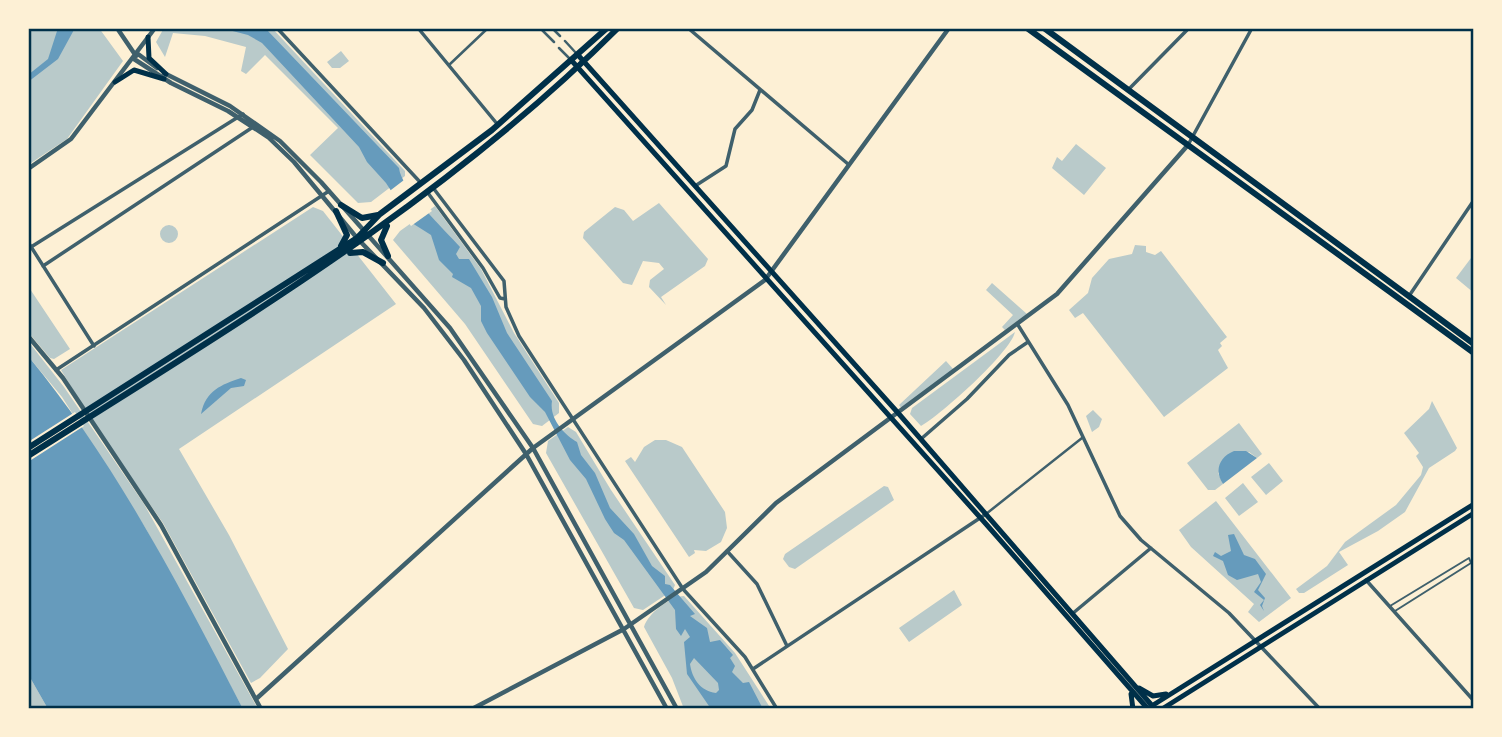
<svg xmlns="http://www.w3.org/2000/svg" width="1502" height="737" viewBox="0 0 1502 737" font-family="Quicksand,sans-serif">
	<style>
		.green { fill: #b9caca }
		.water { fill: #669bbc; fill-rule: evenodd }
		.pier { fill: #fdf0d5 }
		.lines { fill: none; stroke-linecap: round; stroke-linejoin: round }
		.service { stroke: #3f606c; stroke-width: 2 }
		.pedestrian { stroke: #3f606c; stroke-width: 2.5 }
		.minor { stroke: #3f606c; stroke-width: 3.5 }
		.tertiary { stroke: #3f606c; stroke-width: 4.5 }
		.secondary { stroke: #003049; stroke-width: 5 }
		.primary { stroke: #003049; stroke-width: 6 }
		.neatline { fill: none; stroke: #003049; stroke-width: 2.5 }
	</style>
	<rect width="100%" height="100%" fill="#fdf0d5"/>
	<path class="green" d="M28 28H99L123 61 67 139 28 165Z
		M164 28H272L405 171V176L371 202 358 203 310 155 338 128 265 55 246 74 241 71 246 47 205 36 173 33 165 57 156 42Z
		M341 51 349 61 340 68H332L327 62Z
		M1076 144 1106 168 1084 195 1052 168 1057 157 1062 161Z
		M659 203 708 259 705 266 661 297 666 305 649 287 650 280 664 269 659 263 643 261 632 285 623 283 583 238 584 232 615 207 624 210 633 221Z
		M435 206 481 269 514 333 559 403V413L542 426 533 424 465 324 393 240 400 231Z
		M313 207 323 211 396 304 179 449 229 535 288 649 260 678 251 683 163 523 96 427 61 370Z
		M160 234a9 9 0 1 1 18 0a9 9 0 1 1-18 0Z
		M1135 245 1146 246V252L1155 255 1161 251 1227 337 1220 343 1222 346 1218 350 1228 368 1164 417 1083 313 1075 318 1069 310 1088 293 1092 278 1109 259 1132 254Z
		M1474 254V293L1456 278Z
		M992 283 1027 314 1005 330 1002 327 1013 315 986 290Z
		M28 286 70 349 54 359 50 358 28 332Z
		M1015 332C1010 353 942 414 921 426L910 414 912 408Z
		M28 341 64 387 144 504 258 709H243L146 529 62 397 28 356Z
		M946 361 954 370 902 409 899 405Z
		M1432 401 1457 448 1455 451 1429 468 1405 512 1378 531 1339 552 1348 565 1304 593H1299L1296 589 1327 566 1345 542 1396 505 1421 475 1423 467 1416 456 1419 453 1404 433 1429 409Z
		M1093 410 1102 419 1099 427 1092 432 1086 416Z
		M1239 423 1262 454 1257 458 1249 452 1218 473 1223 484 1215 490H1208L1187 463Z
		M568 427 576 432 611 490 675 585 673 590 643 610 634 608 546 453 548 441Z
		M655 440H666L682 447 725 512 727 528 721 542 706 551 694 550 695 553 689 557 625 461 631 457 635 462 644 447Z
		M1269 463 1283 481 1266 495 1251 477Z
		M1243 483 1258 502 1239 516 1225 498Z
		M884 486 888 487 894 500 795 569 789 567 783 559 785 554Z
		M1216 501 1291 598 1259 622 1248 612 1254 604 1191 547 1179 530Z
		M954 590 962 605 909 642 899 628Z
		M684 596 735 653 771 709H684L672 678 644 627C648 613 670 597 684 596Z
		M28 674 48 709H28Z"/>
	<path class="water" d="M58 28H75L58 59 28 82V75L48 59Z
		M221 28 267 30 399 168C401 189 445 230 460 247L456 254 459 259H469L492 297 507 333 552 401C549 419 565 435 577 442L581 455 595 473 610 508 634 534 652 566 665 576V584L670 585 695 614 690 616 707 628 710 642 720 640 733 655 730 658 735 666 732 672 743 683 749 682 763 709H711L687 674 684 642 690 637 685 629 681 636 676 629 675 610 624 540 614 533 605 519 586 479 570 460 545 412 530 397 487 333 481 321V306L471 288 452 277 453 274 439 260 431 235 412 223 386 183 367 162 359 147 262 43 248 35ZM694 658 718 683 719 690 716 693C700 691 692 678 690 664Z
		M28 356C116 463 180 587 243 709H48L28 674Z
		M241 378 246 380 244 386 231 388 201 414C206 390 221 385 241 378Z
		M1234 451H1246L1257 458 1223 484C1214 471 1219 457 1234 451Z
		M1234 534 1244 555 1255 559 1266 574 1258 590 1265 598 1262 606 1264 611 1260 605 1264 600 1254 592 1261 582 1258 574 1237 580 1228 575 1223 561 1213 556 1215 552 1221 556 1231 551 1228 535Z"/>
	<path class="pier" d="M404 180 432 211 411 226 387 193Z
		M75 412 84 426 28 462V442Z"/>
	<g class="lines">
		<path class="service" d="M1390 606 1469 558 1471 563 1395 611"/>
		<path class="pedestrian" d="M540 28 554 42
			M552 28 560 36
			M565 41 576 53
			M559 48 571 60
			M449 65 488 28
			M986 514 1082 438"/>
		<path class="minor" d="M277 28 420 182
			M418 28 498 125
			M688 28 848 164
			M1128 90 1189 28
			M1188 145 1252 28
			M695 186 726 166 735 129 752 110 760 90
			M434 189 504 281 506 307 519 336 683 589 745 657 777 709
			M428 193 483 268 500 298 505 299
			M28 242 94 346
			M31 247 243 114
			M43 266 253 127
			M1409 296 1474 200
			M1018 325 1068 405 1120 516 1141 540 1229 613 1320 709
			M56 370 329 191
			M921 439 967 399 1009 355 1028 342
			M727 551 757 584 787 646
			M1366 580 1474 701
			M1072 614 1151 548
			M753 669 986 514"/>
		<path class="tertiary" d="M117 28 136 56
			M138 54 157 68
			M134 59 171 83 228 111 268 137 294 162 357 238 424 308 464 360 526 454 667 709
			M164 73 230 106 280 141 321 182 450 328 533 448 677 709
			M28 169 71 139 155 28
			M28 336 63 378 161 525 261 709
			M256 699 533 448 765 280 949 28
			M472 709 624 629 706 572 776 503 1057 294 1188 145"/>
		<path class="secondary" d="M148 37 149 58 166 74
			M578 55 899 414 1155 709
			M572 61 986 524 1148 709
			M115 82 134 70 164 79
			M1139 688 1153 696 1166 694
			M1131 694 1133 709
			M1150 707 1474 504
			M1162 709 1474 513"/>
		<path class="primary" d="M1027 28 1474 353
			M1044 28 1474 344
			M341 205 362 218 378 215
			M336 211 347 235 341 246
			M387 226 381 240 388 256
			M350 253 363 252 383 263
			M28 448 357 238 380 214 492 130 607 28
			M28 456C234 325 444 202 618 28"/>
	</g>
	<rect width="1502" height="737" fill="none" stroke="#fdf0d5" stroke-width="60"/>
	<rect x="30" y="30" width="1442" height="677" class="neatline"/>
</svg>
